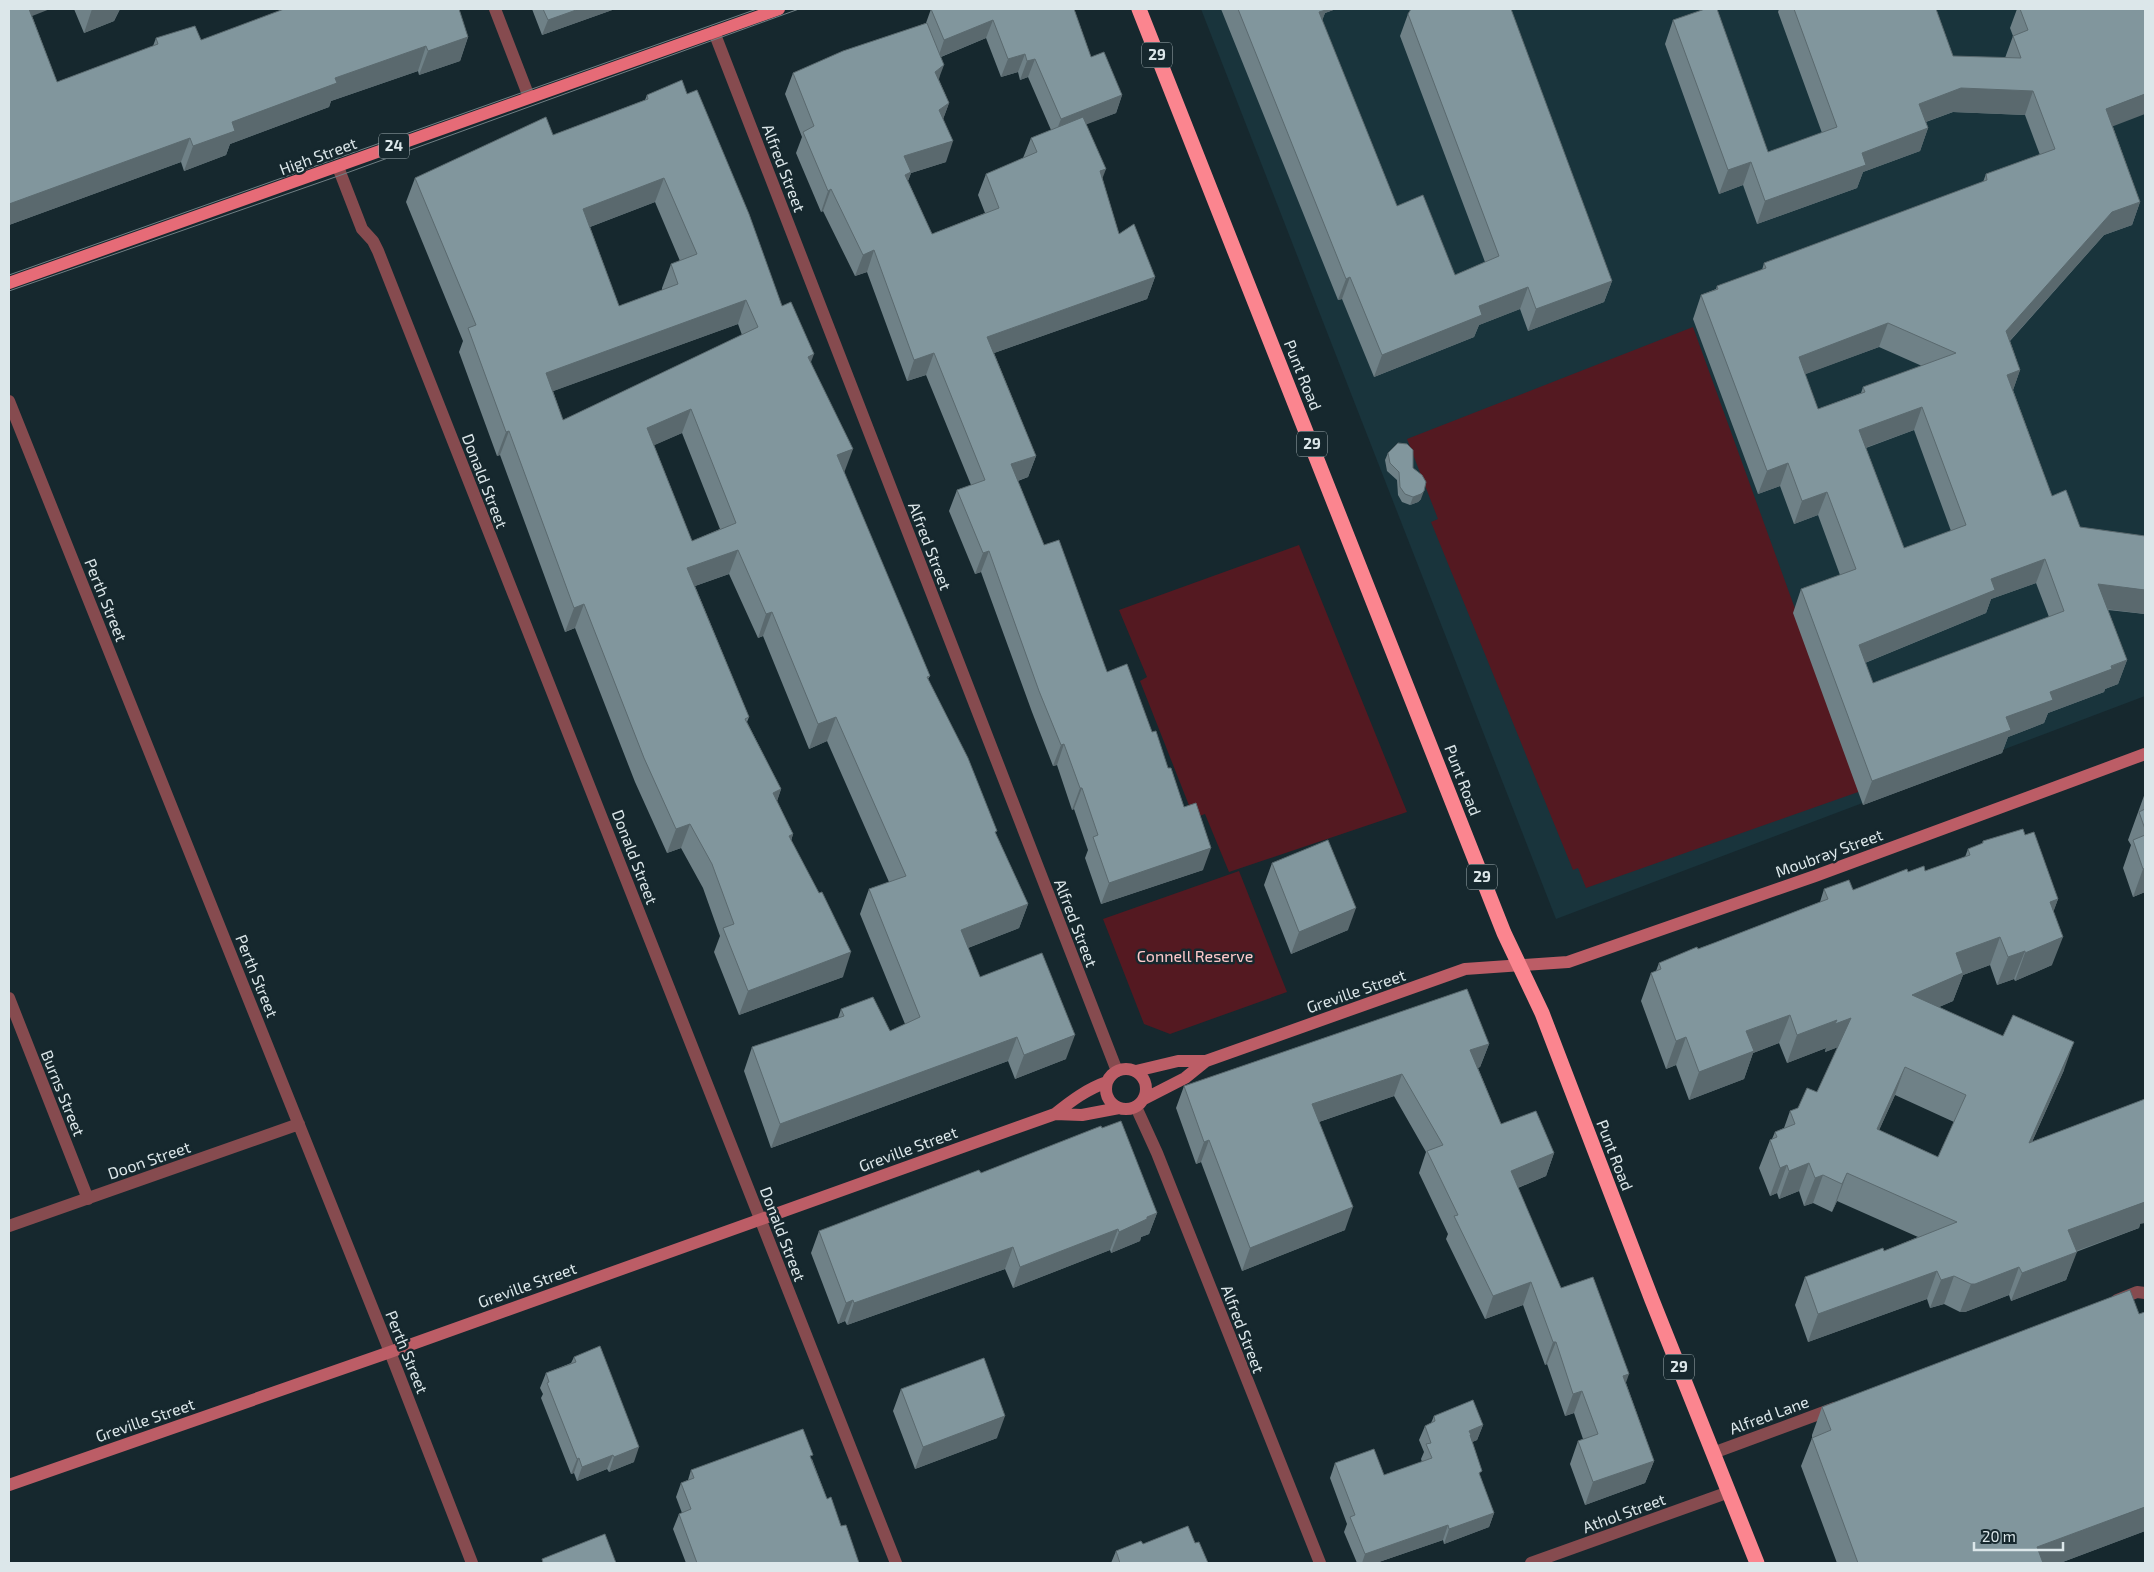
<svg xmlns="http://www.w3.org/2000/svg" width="2154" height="1572" viewBox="0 0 2154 1572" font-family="'Exo 2',sans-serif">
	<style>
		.built { fill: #19343c }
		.green { fill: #541921 }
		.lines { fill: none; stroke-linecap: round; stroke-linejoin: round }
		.street { stroke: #864b4f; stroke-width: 12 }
		.secondary { stroke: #bc5d66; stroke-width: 12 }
		.primary { stroke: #e66b77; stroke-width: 12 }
		.highway { stroke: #fb858f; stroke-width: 15 }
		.tram { stroke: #707f84; stroke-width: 1 }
		.wall { fill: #6f8187; fill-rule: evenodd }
		.shaded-wall { fill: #5a696e }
		.building { fill: #81969d; stroke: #5a696e; fill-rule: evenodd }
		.labels { text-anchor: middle; stroke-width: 5; stroke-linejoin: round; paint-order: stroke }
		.shield { fill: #16282e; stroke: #a1aeb2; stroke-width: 1 }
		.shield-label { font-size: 15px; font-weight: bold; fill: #dce7ea }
		.street-label { font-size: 16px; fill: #dce7ea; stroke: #16282e }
		.park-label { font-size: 16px; fill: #ffcacc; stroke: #16282e }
	</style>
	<rect width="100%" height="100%" fill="#16282e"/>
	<path class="built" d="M1201 9H2145V696L1556 919Z"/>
	<path class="green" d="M1693 327 1861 791 1586 888 1578 868 1573 870 1431 522 1438 519 1407 439Z
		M1299 545 1407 812 1229 872 1205 814 1194 818 1140 681 1147 677 1119 610Z
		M1239 871 1287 992 1170 1034 1144 1024 1103 919Z"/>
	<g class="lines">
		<path class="street" d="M495 9 529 97
			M714 32 1117 1071
			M338 167 362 229 373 241 378 251 896 1563
			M9 401 390 1352 472 1563
			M9 998 88 1199
			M1136 1107 1157 1153 1320 1563
			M9 1226 299 1124
			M2117 1300 2137 1292 2145 1293
			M1713 1453 1835 1408
			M1531 1563 1729 1492"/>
		<path class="secondary" d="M1106 1089a20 20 0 1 1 40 0a20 20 0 1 1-40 0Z
			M1136 1071 1178 1061H1206
			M1144 1099 1185 1078 1206 1061 1465 969 1568 962 1815 876 2145 754
			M1055 1114 1082 1115 1119 1108
			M9 1485 390 1352 1055 1114C1071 1101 1087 1089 1107 1082"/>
		<path class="primary" d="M9 283 779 9"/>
		<path class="highway" d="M1139 9 1504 933 1542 1013 1652 1300 1757 1563"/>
		<path class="tram" d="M9 275 757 9
			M9 291 341 175 799 9"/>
	</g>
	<path class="wall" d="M74 9H120L114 21 84 33Z
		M532 9H615L542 35Z
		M931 9H1074L1091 57 1122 95 1116 113 1086 124 1119 234 1155 277 1147 299 994 353 1036 456 1028 477 1018 481 1044 545 1107 672 1203 870 1101 904 1085 858 1088 850 1074 809 1072 810 1057 765 1053 766 1032 712 981 572 975 574 949 511 957 490 971 485 926 375 907 381 867 272 855 276 823 211 821 212 796 153 802 137 785 94 793 73 926 23ZM986 38 1001 77 1018 72 1020 80 1028 77 1051 130 1031 138 1023 158 986 174 978 195 985 213 932 234 908 181 911 173 946 162 943 119 949 103 939 80 941 57Z
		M1221 9H1336L1325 13 1322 20 1397 206 1455 275 1485 262 1400 36 1408 14 1612 281 1604 302 1528 331 1520 309 1479 325 1474 337 1374 377 1342 299 1338 300Z
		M1779 9H1936L1953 56 2005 58 2013 36 2010 28 2017 9H2020L2113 127 2140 202 2132 225 2104 235 2010 341 2020 370 2013 390 2052 496 2080 527 2145 614 2108 610 2127 660 2118 684 2105 689 2104 692 2048 713 2044 723 2008 737 2002 753 1863 805 1793 613 1801 589 1840 575 1818 515 1794 524 1780 486 1758 494 1693 319 1701 295 1716 289 1717 286 1762 270 1764 263 1983 182 1986 174 2040 155 2025 115 1953 112 1926 122 1928 128 1920 151 1863 172 1857 188 1757 224 1743 185 1719 194 1665 44 1673 20 1768 152 1822 133 1778 12ZM1879 347 1922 366 1863 387 1861 393 1818 409 1805 374ZM1914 430 1951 531 1904 548 1866 448ZM2036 583 2049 617 1873 683 1865 663 1986 613 1991 599Z
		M32 16 57 82 153 46 156 38 201 40 468 37 460 61 419 75 418 71 331 101 329 107 230 144 226 155 184 171 181 162 9 225Z
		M647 95 782 306 811 362 844 473 930 676 928 679 996 834 1028 904 1019 928 968 948 980 977 1066 1059 1015 1079 1008 1061 771 1148 744 1071 752 1047 838 1018 841 1009 890 1031 905 1024 860 914 869 889 889 882 827 741 809 749 763 636 758 638 729 574 695 586 749 717 747 722 781 789 777 801 793 834 791 841 843 977 739 1015 714 952 720 936 703 888 681 848 667 853 635 782 575 628 565 632 500 455 497 456 459 352 463 341 406 202 415 178 553 135 645 100ZM655 202 680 261 671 264 662 288V290L619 306 590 227ZM738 324 742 335 563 420 553 391ZM682 433 720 529 692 541 654 445Z
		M1388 453 1413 468 1421 499 1418 502 1410 505 1402 502 1398 495 1397 480 1387 471 1385 460Z
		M2145 793V892L2133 897 2123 868 2131 845 2128 840Z
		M2025 835 2058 899 2053 912 2052 965 2015 981 2014 979 1997 985 1990 965 1963 975 1953 1001 1939 1007 2064 1070 2032 1142 2140 1224 2139 1228 2076 1252 2066 1280 2011 1301 2009 1295 1965 1312H1960L1944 1304 1930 1308 1927 1299 1808 1342 1795 1305 1805 1277 1884 1251 1918 1237 1837 1201 1832 1212 1813 1203 1804 1206 1799 1191 1779 1199 1777 1193 1770 1196 1759 1168 1770 1140 1772 1139 1775 1132 1784 1128 1790 1111 1798 1108 1817 1092 1838 1047 1825 1052 1826 1048 1787 1063 1779 1043 1753 1053 1744 1079 1689 1100 1676 1065 1666 1069 1641 1001 1651 973 1656 971 1659 963 1714 943 1820 902 1824 889 1853 890 1908 872 1925 871 1965 857 1968 849 1982 844 1983 841ZM1895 1095 1954 1122 1938 1157 1879 1130Z
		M1272 863 1348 930 1291 954 1264 885Z
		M1489 1044 1480 1067 1478 1068 1501 1124 1554 1153 1546 1176 1518 1188 1561 1288 1626 1383 1654 1461 1645 1483 1585 1505 1570 1464 1578 1441 1583 1439 1574 1413 1565 1416 1547 1364 1545 1365 1523 1305 1485 1319 1446 1239 1448 1234 1419 1173 1426 1152 1394 1096 1319 1122 1345 1230 1242 1271 1201 1162 1196 1164 1176 1108 1184 1086Z
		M1102 1128 1157 1213 1149 1234 1141 1237 1140 1241 1111 1253 1110 1250 1013 1288 1005 1269 847 1325 845 1321 838 1324 811 1253 819 1231 981 1173Z
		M574 1357 634 1462 609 1472 607 1469 577 1481 574 1473 571 1474 541 1398 543 1394 540 1388 546 1373 571 1363Z
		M901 1389 997 1438 915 1469 893 1411Z
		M1822 1407 2145 1531 2060 1563H1837L1801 1466 1812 1438V1435Z
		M1434 1416 1483 1425 1477 1440 1472 1442 1480 1476 1494 1513 1489 1527 1444 1544 1443 1540 1376 1563H1357L1344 1532 1347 1524 1330 1478 1335 1463 1384 1475 1422 1462 1421 1459 1424 1452 1419 1440 1425 1426 1431 1423Z
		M812 1459 827 1499 859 1563H686L673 1529 679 1514 682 1513 676 1497 681 1483 688 1480 691 1470Z
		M1195 1543 1208 1563H1111L1116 1551 1143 1544Z"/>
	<path class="shaded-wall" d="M22 9H50L17 22Z
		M92 9H120L114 21 84 33Z
		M579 9H615L542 35 548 20Z
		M1316 9H1336L1325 13 1318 32Z
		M993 20 986 38 938 58 944 40Z
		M468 37 460 61 419 75 428 51Z
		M426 46 418 71 331 101 329 107 230 144 226 155 184 171 193 146 232 122 335 78Z
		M1025 54 1018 72 1001 77 1008 59Z
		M1035 59 1028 77 1020 80 1027 61Z
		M944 65 936 86 935 72Z
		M1961 88 2033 91 2025 115 1953 112 1911 127 1919 104Z
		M2145 94V114L2098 132 2106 109Z
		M1122 95 1116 113 1054 137 1061 119Z
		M949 103 941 125 939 110Z
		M1928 128 1920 151 1863 172 1857 188 1757 224 1765 201 1862 153Z
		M190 138 181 162 9 225V204Z
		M953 141 946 162 911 173 903 193 904 156Z
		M1751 162 1743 185 1719 194 1728 170Z
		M1106 169 1098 190 1100 171Z
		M664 178 655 202 574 233 583 209Z
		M831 189 823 211 821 212 828 191Z
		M2140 202 2132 225 2104 235 1998 354 2006 331 2112 212Z
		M874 250 867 272 855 276 863 255Z
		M1155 277 1147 299 980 358 987 337Z
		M1350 277 1342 299 1338 300 1346 279Z
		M1612 281 1604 302 1528 331 1536 309Z
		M1528 287 1520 309 1479 325 1474 337 1374 377 1382 355 1479 306Z
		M746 300 738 324 537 397 546 373Z
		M1888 323 1879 347 1790 380 1799 357Z
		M934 353 926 375 907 381 914 360Z
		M814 354 805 378 808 357Z
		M2020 370 2012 393 2007 375Z
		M1922 407 1914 430 1851 453 1859 430Z
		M691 409 682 433 639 452 647 428Z
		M509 431 500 455 497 456 506 432Z
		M853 449 844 473 837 455Z
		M1036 456 1028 477 1003 486 1011 464Z
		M1788 463 1780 486 1758 494 1767 471Z
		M1424 491 1421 499 1418 502 1410 505 1413 497Z
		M1827 492 1818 515 1794 524 1802 501Z
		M738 550 729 574 678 592 687 568Z
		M989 551 981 572 975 574 983 553Z
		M2045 559 2036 583 1991 599 1986 613 1850 669 1859 645 1991 579Z
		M2098 584 2145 590V614L2090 607Z
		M584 604 575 628 565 632 574 608Z
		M772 612 763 636 758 638 766 614Z
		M2127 660 2118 684 2105 689 2104 692 2048 713 2044 723 2008 737 2002 753 1863 805 1872 781 2006 717 2050 692Z
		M836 717 827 741 809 749 818 724Z
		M1064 744 1057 765 1053 766 1061 745Z
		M1080 788H1082L1074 809 1072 810Z
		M781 789 773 813V793Z
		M690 824 681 848 667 853 676 829Z
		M793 834 785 859 789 836Z
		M1211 848 1203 870 1101 904 1109 883Z
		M2145 868V892L2133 897 2143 869Z
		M2058 899 2048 927 2050 902Z
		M1028 904 1019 928 952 954 961 930Z
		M1356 908 1348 930 1291 954 1299 932Z
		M2000 937 1990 965 1963 975 1953 1001 1902 1023 1912 995 1956 953Z
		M2063 937 2052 965 2015 981 2025 953Z
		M2025 951 2014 979 1997 985 2008 957Z
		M851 952 843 977 739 1015 748 991Z
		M1790 1015 1779 1043 1753 1053 1744 1079 1689 1100 1699 1072 1746 1031Z
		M1851 1018 1841 1046 1825 1052 1826 1048 1787 1063 1797 1035 1837 1020Z
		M1075 1035 1066 1059 1015 1079 1024 1055Z
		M1017 1037 1008 1061 771 1148 780 1124Z
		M1686 1037 1676 1065 1666 1069 1676 1041Z
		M2074 1042 2064 1070 2019 1171 2029 1143Z
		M1489 1044 1480 1067 1462 1073 1470 1050Z
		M1905 1067 1895 1095 1867 1157 1877 1129Z
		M1402 1074 1394 1096 1304 1127 1312 1104Z
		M1209 1140 1201 1162 1196 1164 1204 1142Z
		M1554 1153 1546 1176 1503 1194 1511 1171Z
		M1809 1163 1799 1191 1779 1199 1789 1171Z
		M1787 1165 1777 1193 1770 1196 1780 1168Z
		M1847 1173 1837 1201 1832 1212 1842 1184Z
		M1823 1175 1813 1203 1804 1206 1815 1178Z
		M2145 1202V1223L2140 1224 2139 1228 2057 1258 2068 1230Z
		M1353 1207 1345 1230 1242 1271 1250 1248Z
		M1157 1213 1149 1234 1141 1237 1140 1241 1111 1253 1119 1232 1147 1217Z
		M1118 1229 1110 1250 1013 1288 1020 1267Z
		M1013 1247 1005 1269 847 1325 854 1303Z
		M2077 1252 2066 1280 2011 1301 2022 1273Z
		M2019 1267 2009 1295 1965 1312H1960L1971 1284Z
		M1937 1271 1927 1299 1808 1342 1818 1314Z
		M1954 1276 1944 1304 1930 1308 1941 1280Z
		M1531 1282 1523 1305 1485 1319 1493 1296Z
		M853 1300 845 1321 838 1324 846 1303Z
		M1553 1342H1556L1547 1364 1545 1365Z
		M1629 1374 1621 1397 1623 1376Z
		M1582 1391 1574 1413 1565 1416 1573 1394Z
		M1005 1416 997 1438 915 1469 923 1447Z
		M1483 1425 1477 1440 1468 1444 1469 1431Z
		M639 1447 634 1462 609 1472 614 1457Z
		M613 1455 607 1469 577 1481 582 1467Z
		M579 1458 574 1473 571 1474 577 1459Z
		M1654 1461 1645 1483 1585 1505 1593 1482Z
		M2145 1507V1531L2060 1563H2031L2037 1547Z
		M1494 1513 1489 1527 1444 1544 1449 1529Z
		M1448 1525 1443 1540 1376 1563H1362L1365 1554Z"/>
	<path class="building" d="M9 9H29L57 82 158 44 156 38 195 26 201 40 284 9H459L468 37 428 51 426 46 335 78 337 83 232 122 235 131 193 146 190 138 9 204Z
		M543 9H579L548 20Z
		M931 9H1074L1091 57 1104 52 1122 95 1061 119 1035 59 1027 61 1025 54 1008 59 993 20 944 40Z
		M1238 9H1326V10L1319 12 1397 206 1423 195 1455 275 1499 256 1408 14 1411 9H1511L1612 281 1536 309 1528 287 1479 306 1482 315 1382 355 1350 277 1346 279Z
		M1705 9H1717L1768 152 1837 127 1794 9H1936L1953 56 2021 58 2013 36 2028 30 2020 9H2145V94L2106 109 2140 202 2112 212 2006 331 2020 370 2007 375 2052 496 2066 490 2080 527 2145 536V590L2098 584 2127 660 2111 666 2112 669 2050 692 2053 700 2006 717 2011 730 1872 781 1801 589 1856 569 1827 492 1802 501 1788 463 1767 471 1701 295 1718 289 1717 286 1766 268 1764 263 1987 180 1986 174 2055 149 2033 91 1961 88 1919 104 1928 128 1862 153 1866 165 1765 201 1751 162 1728 170 1673 20ZM1888 323 1956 353 1863 387 1865 392 1818 409 1799 357ZM1922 407 1966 525 1904 548 1859 430ZM2045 559 2064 611 1873 683 1859 645 1995 590 1991 579Z
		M927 23 944 65 935 72 949 103 939 110 953 141 904 156 911 172 905 175 932 234 999 208 986 174 1037 152 1031 138 1083 117 1106 169 1100 171 1119 234 1134 224 1155 277 987 337 1036 456 1011 464 1044 545 1059 540 1107 672 1127 664 1152 732 1156 731 1168 768H1171L1184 807 1196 803 1211 848 1109 883 1093 837 1098 835 1082 788H1080L1064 744 1061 745 1039 691 989 551 983 553 957 490 985 480 934 353 914 360 874 250 863 255 831 189 828 191 803 132 814 126 793 73 843 51Z
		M682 80 687 94 697 90 749 214 782 306 791 302 814 354 808 357 853 449 837 455 930 676 927 677 968 758 997 831 995 832 1028 904 961 930 980 977 1042 953 1075 1035 1024 1055 1017 1037 780 1124 752 1047 844 1016 841 1009 873 997 890 1031 920 1017 869 889 906 876 836 717 818 724 772 612 766 614 738 550 687 568 749 717 745 719 781 789 773 793 793 834 789 836 819 893 822 892 851 952 748 991 723 928 734 924 712 864 690 824 676 829 644 758 584 604 574 608 509 431 506 432 468 328 476 325 415 178 546 117 553 135 648 99 647 95ZM664 178 697 254 671 264 678 284 619 306 583 209ZM746 300 758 327 563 420 546 373ZM691 409 736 523 692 541 647 428Z
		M1398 443 1407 444 1413 450V468L1422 475 1426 482 1424 491 1421 494 1413 497 1405 494 1400 487 1399 472 1390 463 1388 453Z
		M2145 809V829L2139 812Z
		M2023 829 2025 835 2034 832 2058 899 2050 902 2063 937 2025 953V951L2008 957 2000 937 1956 953 1963 973 1912 995 2003 1036 2013 1015 2074 1042 2029 1143 2145 1099V1202L2068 1230 2077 1252 2022 1273 2019 1267 1975 1284H1971L1954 1276 1941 1280 1937 1271 1818 1314 1805 1277 1883 1248 1884 1251 1957 1222 1847 1173 1842 1184 1823 1175 1815 1178 1809 1163 1789 1171 1787 1165 1780 1168 1770 1140 1777 1137 1775 1132 1795 1124 1790 1111 1798 1108 1807 1088 1817 1092 1851 1018 1835 1024 1837 1020 1797 1035 1790 1015 1746 1031 1754 1051 1699 1072 1686 1037 1676 1041 1651 973 1661 969 1659 963 1697 947 1698 949 1714 943 1828 899 1824 889 1849 880 1853 890 1907 869 1908 872 1924 866 1925 871 1970 855 1968 849 1983 843V841ZM1905 1067 1966 1095 1938 1157 1877 1129Z
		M2145 835V868L2143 869 2133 840Z
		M1328 840 1356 908 1299 932 1272 863Z
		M1467 989 1489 1044 1470 1050 1501 1124 1536 1111 1554 1153 1511 1171 1561 1288 1593 1277 1629 1374 1623 1376 1654 1461 1593 1482 1578 1441 1598 1434 1582 1391 1573 1394 1556 1342H1553L1531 1282 1493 1296 1454 1216 1458 1215 1427 1151 1443 1145 1402 1074 1312 1104 1353 1207 1250 1248 1209 1140 1204 1142 1184 1086Z
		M1121 1121 1157 1213 1147 1217V1219L1119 1232 1118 1229 1020 1267 1013 1247 854 1303 853 1300 846 1303 819 1231 979 1170 981 1173 1101 1126 1102 1128Z
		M2130 1290 2139 1314 2145 1312V1507L2037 1547 2043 1563H1858L1812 1438 1831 1430 1822 1407Z
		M600 1346 639 1447 614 1457 613 1455 582 1467 579 1458 577 1459 547 1383 549 1382 546 1373 576 1362 574 1357Z
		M984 1358 1005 1416 923 1447 901 1389Z
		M1473 1400 1483 1425 1469 1431 1471 1435H1470L1482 1471 1479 1473 1494 1513 1449 1529 1448 1525 1365 1554 1350 1517 1355 1515 1335 1463 1374 1449 1384 1475 1432 1458 1426 1444 1431 1443 1425 1426 1435 1421 1434 1416Z
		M803 1429 813 1455 810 1456 827 1499 831 1497 841 1526 846 1525 859 1563H697L679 1514 691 1509 681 1483 694 1478 691 1470Z
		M1188 1526 1195 1543 1199 1542 1208 1563H1120L1116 1551 1141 1541 1143 1544Z
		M605 1534 616 1563H543L542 1559Z"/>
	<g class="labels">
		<g class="shield">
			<rect x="1142" y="42.5" width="30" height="25" rx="4"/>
			<rect x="379" y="133.5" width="30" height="25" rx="4"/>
			<rect x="1297" y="431.5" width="30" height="25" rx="4"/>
			<rect x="1467" y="864.5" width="30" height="25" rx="4"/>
			<rect x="1664" y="1354.5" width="30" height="25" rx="4"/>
		</g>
		<g class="shield-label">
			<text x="1157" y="60">29</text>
			<text x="394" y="151">24</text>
			<text x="1312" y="449">29</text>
			<text x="1482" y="882">29</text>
			<text x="1679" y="1372">29</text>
		</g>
		<g class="street-label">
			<text transform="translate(318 156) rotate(-20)" y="6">High Street</text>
			<text transform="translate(784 168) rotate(69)" y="6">Alfred Street</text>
			<text transform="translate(1303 375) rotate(68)" y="6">Punt Road</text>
			<text transform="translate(485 481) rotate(69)" y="6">Donald Street</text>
			<text transform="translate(930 546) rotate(69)" y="6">Alfred Street</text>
			<text transform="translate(106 600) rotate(68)" y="6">Perth Street</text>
			<text transform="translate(1463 780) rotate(69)" y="6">Punt Road</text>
			<text transform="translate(1829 853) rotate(-20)" y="6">Moubray Street</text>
			<text transform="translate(635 857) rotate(69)" y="6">Donald Street</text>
			<text transform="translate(1076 923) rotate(69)" y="6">Alfred Street</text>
			<text transform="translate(257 976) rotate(68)" y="6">Perth Street</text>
			<text transform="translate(1356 991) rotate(-19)" y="6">Greville Street</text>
			<text transform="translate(63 1093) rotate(68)" y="6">Burns Street</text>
			<text transform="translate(908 1149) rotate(-20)" y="6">Greville Street</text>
			<text transform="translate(1615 1155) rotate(69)" y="6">Punt Road</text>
			<text transform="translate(149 1160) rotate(-19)" y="6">Doon Street</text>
			<text transform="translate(783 1234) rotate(69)" y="6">Donald Street</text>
			<text transform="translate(527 1285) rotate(-20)" y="6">Greville Street</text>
			<text transform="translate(1243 1329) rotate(69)" y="6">Alfred Street</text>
			<text transform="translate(407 1352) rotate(68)" y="6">Perth Street</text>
			<text transform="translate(1769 1415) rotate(-20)" y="6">Alfred Lane</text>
			<text transform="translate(145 1420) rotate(-19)" y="6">Greville Street</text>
			<text transform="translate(1624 1513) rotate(-20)" y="6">Athol Street</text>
		</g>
		<g class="park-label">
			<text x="1195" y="962">Connell Reserve</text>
		</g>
	</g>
	<rect width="2154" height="1572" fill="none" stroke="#dce7ea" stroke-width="20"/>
	<path d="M1974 1542v8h89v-8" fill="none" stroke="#dce7ea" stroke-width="2.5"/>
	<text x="1982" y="1542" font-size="15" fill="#dce7ea" stroke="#16282e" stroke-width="4" paint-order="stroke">20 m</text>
</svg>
